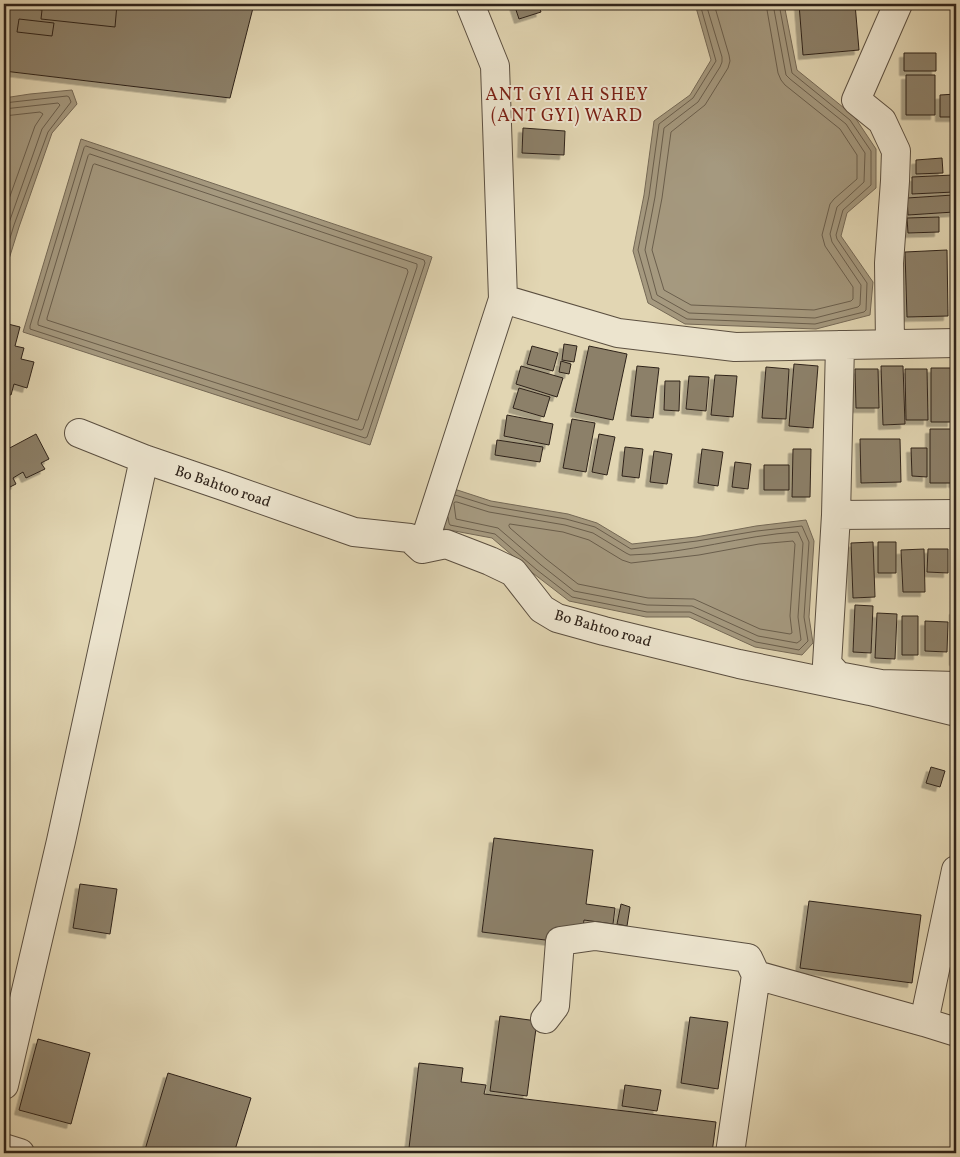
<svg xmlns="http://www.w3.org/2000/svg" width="960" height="1157" viewBox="0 0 960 1157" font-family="Vollkorn,serif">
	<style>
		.water { fill: #a5997f; stroke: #756956 }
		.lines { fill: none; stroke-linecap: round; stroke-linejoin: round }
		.shore { stroke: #6a5e4c; stroke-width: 1 }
		.building { fill: #8c8069; stroke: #2e2219; filter: url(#shadow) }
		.minor-casing { stroke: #5b4f40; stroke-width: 30 }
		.minor { stroke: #ece4ce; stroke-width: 28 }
		.labels { text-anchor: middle; stroke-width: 4; stroke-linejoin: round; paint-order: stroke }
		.street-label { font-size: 15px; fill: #2e2219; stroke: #ece4ce }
		.quarter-label { font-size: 18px; letter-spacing: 1px; fill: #7a1f14; stroke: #ece4ce }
	</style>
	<defs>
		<filter id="shadow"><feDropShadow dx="-4.5" dy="4.5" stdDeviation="0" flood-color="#0004"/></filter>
	</defs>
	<rect width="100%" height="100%" fill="#e2d6b3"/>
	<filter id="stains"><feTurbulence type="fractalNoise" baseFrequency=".004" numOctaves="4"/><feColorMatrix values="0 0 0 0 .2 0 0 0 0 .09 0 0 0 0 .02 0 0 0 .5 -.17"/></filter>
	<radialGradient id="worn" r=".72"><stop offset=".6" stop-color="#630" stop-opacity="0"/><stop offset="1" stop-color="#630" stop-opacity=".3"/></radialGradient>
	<path class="water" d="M695 4H784L797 70 854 116 876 149V188L847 213 841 236 873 282 870 315 816 329 685 324 648 303 633 251 644 195 654 121 690 95 711 60Z
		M72 90 77 104 52 133 19 227 4 275V98L30 94Z
		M81 139 432 257 370 445 23 332Z
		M442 485 491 501 568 514 597 523 632 544 696 537 756 526 806 520 814 541 809 617 813 643 802 655 755 647 689 617H646L569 601 534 574 492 538 444 529Z"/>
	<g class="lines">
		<path class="shore" d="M700 4 716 61 693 98 659 124 649 196 638 250 652 299 687 319 815 324 864 312 866 310 867 283 837 239 836 235 843 210 871 185V151L850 120 792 73 779 4
			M706 4 722 57V62L720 67 698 102 664 128 655 197 645 250 657 295 689 313 815 318 858 307 860 305 861 285 832 242 830 234 837 207 864 182 865 153 846 124 790 79 786 75 773 4
			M714 4 729 55 730 61 728 68 705 105 671 132 662 198 652 250 664 290 691 305 814 310 851 301 853 299V287L825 246 822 235 830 204 834 199 857 179V155L840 129 785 85 781 80 778 73 766 4
			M4 103 67 96 69 97 71 102 48 132 14 225 4 258
			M4 109 58 103 60 105 42 129 4 237
			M4 116 40 112 43 114 35 126 4 213
			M86 146 424 260 425 263 367 437 365 438 30 329V326L84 148Z
			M90 154 417 264V267L363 429 361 430 38 325V322L88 156Z
			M95 164 407 269 408 272 358 420H356L47 320V318L93 165Z
			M455 502H457L489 512 565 525 593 533 626 553 630 555C687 554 742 535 798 532L803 543 798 617 801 640 797 643 758 636 692 606 647 605 574 591 541 565 498 528 456 519 454 504Z
			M448 517 449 523 450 525 495 534 537 570 572 597 647 612H690L756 642 799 650 808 641 804 617 809 542 802 526 757 531 697 541 631 549 595 527 566 519 490 506 455 495
			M510 524 563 532 589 540 622 560 631 563 699 555 759 544 793 541 795 544 790 616 792 633 790 634 760 629 694 599 648 598 578 584 546 559 510 528 509 526Z"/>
	</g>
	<path class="building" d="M4 4H254L230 98 4 71Z
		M36 4H117L115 27 41 19 42 10 36 9Z
		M514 4H538L541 12 519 19Z
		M799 4H855L859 50 803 55Z
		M19 19 54 23 52 36 17 32Z
		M904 53H936V71H904Z
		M906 75H935V115H906Z
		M956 94V117H940V95Z
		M523 128 565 131 564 155 522 153Z
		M942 158 943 173 916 174V160Z
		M953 175 954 192 912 194V177Z
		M953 195 954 212 908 215 907 198Z
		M939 217V232L908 233 907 218Z
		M947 250 948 316 907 317 905 252Z
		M4 323 20 327 15 346 24 348 21 359 34 362 27 388 14 384 11 395 4 393Z
		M564 344 577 346 574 362 562 360Z
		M532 346 558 353 553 371 527 364Z
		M589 346 627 354 613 420 575 412Z
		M561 361 571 364 569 374 559 372Z
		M794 364 818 366 813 428 789 426Z
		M521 366 563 378 557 397 516 384Z
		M637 366 659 368 653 418 631 416Z
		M881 366H903L905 424 883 425Z
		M766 367 789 369 786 419 762 418Z
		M931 368H951L952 422H931Z
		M955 368H956V416H954Z
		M855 369H878L879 408H856Z
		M905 369H927L928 420H906Z
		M715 375 737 376 733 417 711 415Z
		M689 376 709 377 706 411 686 409Z
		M665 381H680L679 411 664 410Z
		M519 388 550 397 544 417 513 408Z
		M507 415 553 424 549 445 504 436Z
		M572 419 595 423 586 472 563 468Z
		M930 429H951V483H930Z
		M36 434 49 459 41 463 45 469 26 478 23 472 13 478 16 484 4 490V451Z
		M599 434 615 437 607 475 592 472Z
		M860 439H900L901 482 861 483Z
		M497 440 543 447 540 462 495 455Z
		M625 447 643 449 639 478 622 476Z
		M911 448H927V477L912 476Z
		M702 449 723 452 718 486 698 483Z
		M793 449H811L810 497H792Z
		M654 451 672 454 667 484 650 482Z
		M953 460H956V483H953Z
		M735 462 751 464 748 489 732 487Z
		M764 465H789V490H764Z
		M873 542 875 597 853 598 851 543Z
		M878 542H896V573H878Z
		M924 549 925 592H903L901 550Z
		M928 549H948V573L927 572Z
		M855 605 873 606 871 653 853 652Z
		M954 610H956V661H954Z
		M877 613 897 614 895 659 875 658Z
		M902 616H918V655H902Z
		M925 621 948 622 947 652 925 651Z
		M931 767 945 771 940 787 926 783Z
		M494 838 593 850 586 904 615 908 613 924 584 920 582 933 553 941 482 932Z
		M80 884 117 889 110 934 73 928Z
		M809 901 921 915 912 983 800 968Z
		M621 904 630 907 627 926 617 924Z
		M500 1016 537 1021 527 1096 490 1091Z
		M690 1017 728 1022 718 1089 681 1083Z
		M38 1039 90 1053 71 1124 19 1110Z
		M419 1063 463 1068 461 1082 486 1085 484 1094 716 1122 712 1153H452L409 1148Z
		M168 1073 251 1098 234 1153H144Z
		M625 1085 661 1090 657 1111 622 1106Z"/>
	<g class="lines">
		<defs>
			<path id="minor" d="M503 299 618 333 735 347 956 343
				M890 344 889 263 895 181 896 151 882 121 856 100 898 4
				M840 345 836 515 827 664 838 676 881 684 956 686
				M79 433 144 459 226 487 354 532 410 538 422 549 446 544 490 561 513 572 542 609 557 618 604 631 739 664 870 691 956 712
				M836 515 956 514
				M422 549 503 299 495 66 470 4
				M545 1019 555 1006 560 941 595 936 748 958 756 975 924 1022 956 1032
				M924 1022 956 870
				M4 1085 61 841 144 459
				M4 1148 20 1153
				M730 1153 756 975"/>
		</defs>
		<use href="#minor" class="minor-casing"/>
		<use href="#minor" class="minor"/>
	</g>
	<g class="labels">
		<g class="street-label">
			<text transform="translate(223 486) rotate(19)" y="5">Bo Bahtoo road</text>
			<text transform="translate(603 628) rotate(16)" y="5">Bo Bahtoo road</text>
		</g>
		<g class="quarter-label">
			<text x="567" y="100">ANT GYI AH SHEY<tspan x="567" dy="21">(ANT GYI) WARD</tspan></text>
		</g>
	</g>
	<rect width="960" height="1157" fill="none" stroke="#e2d6b3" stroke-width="20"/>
	<rect x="5" y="5" width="950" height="1147" fill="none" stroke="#2e2219" stroke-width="2.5"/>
	<rect x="10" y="10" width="940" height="1137" fill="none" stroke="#2e2219"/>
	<rect width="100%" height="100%" filter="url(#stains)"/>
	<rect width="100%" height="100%" fill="url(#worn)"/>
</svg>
